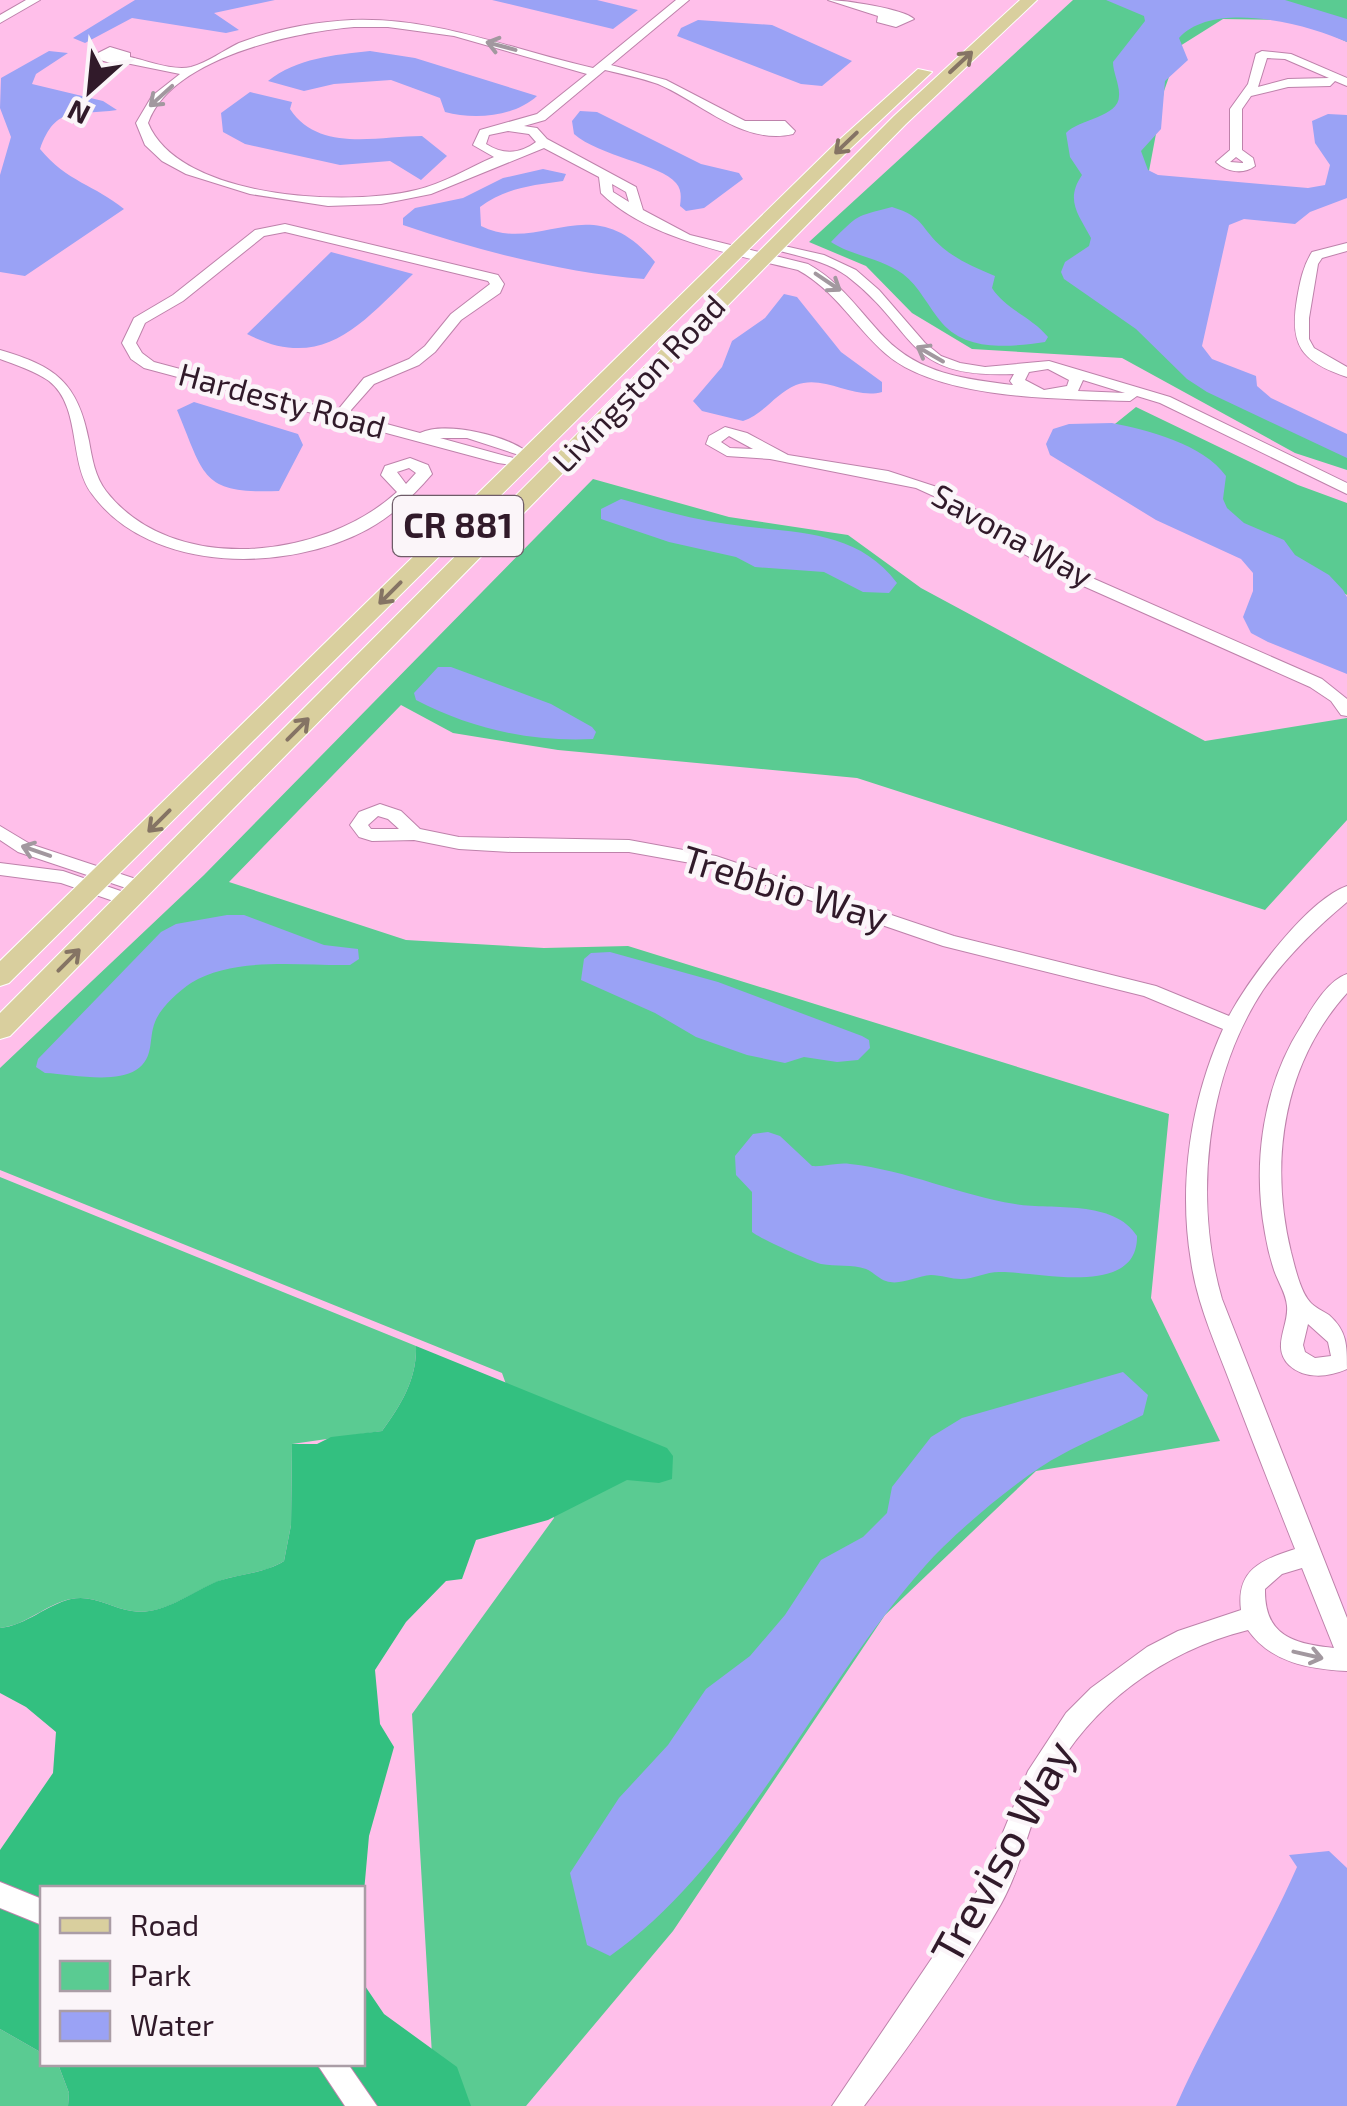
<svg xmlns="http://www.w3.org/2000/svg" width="1347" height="2106" viewBox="0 0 1347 2106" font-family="'Exo 2',sans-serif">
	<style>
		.green { fill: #5acb92 }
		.forest { fill: #33c080 }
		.water { fill: #9aa2f5 }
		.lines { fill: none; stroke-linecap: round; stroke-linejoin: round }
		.minor-casing { stroke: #be82ab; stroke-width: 2 }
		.major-casing { stroke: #fff; stroke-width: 2 }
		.minor { fill: #fff; fill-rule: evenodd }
		.major { fill: #d9cf9e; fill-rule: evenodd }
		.oneway { stroke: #a2989f }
		.oneway2 { stroke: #857464 }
		.labels { text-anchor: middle; stroke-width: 9; stroke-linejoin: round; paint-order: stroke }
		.far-street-label { font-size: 32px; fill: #311a2a; stroke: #fbf5f9 }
		.shield { fill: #fbf5f9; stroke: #6e5c68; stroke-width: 2.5 }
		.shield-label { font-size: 35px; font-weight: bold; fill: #311a2a }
		.street-label { font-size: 38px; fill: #311a2a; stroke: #fbf5f9 }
		.near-street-label { font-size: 45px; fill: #311a2a; stroke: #fbf5f9 }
	</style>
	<rect width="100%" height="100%" fill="#ffbfea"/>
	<path class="green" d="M1073 0H1347V42L1298 20 1223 19 1180 46 1164 91 1149 171 1169 297 1211 372 1347 444V470L1295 453 1122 358 972 349 912 313 866 266 809 242Z
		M1136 407 1298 485 1347 503V595L1249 539 1100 436Z
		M593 479 729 517 848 535 921 588 1205 741 1347 718V820L1265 910 857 778 558 750 453 733 401 705 229 882 406 940 544 948 628 946 1169 1114 1151 1298 1220 1441 1036 1471 885 1615 673 1931 526 2106H435L412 1714 554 1518 502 1373 0 1170V1068L204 875Z
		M0 1177 416 1346C417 1379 401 1405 382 1431L292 1444 291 1525 284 1561C263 1574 242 1573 219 1581 191 1592 164 1616 132 1611 111 1608 93 1594 71 1599 46 1604 27 1625 0 1628Z
		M0 2029 42 2053V2064H58L69 2093 68 2106H0Z"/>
	<path class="forest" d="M416 1346 667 1448 673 1456 672 1479 659 1483 627 1480 548 1520 476 1540 462 1579 446 1581 406 1622 375 1670 380 1724 394 1747 369 1836 363 1903 362 1888H42V2053L0 2029V1850L53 1773 56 1732 26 1707 0 1693V1628C27 1625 46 1605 71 1599 93 1594 111 1608 132 1611 163 1616 191 1592 218 1581 241 1573 263 1574 284 1561L291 1525 292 1444H317L331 1437 382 1431C401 1405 417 1379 416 1346Z
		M363 1983 384 2014 457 2067 471 2106H68L69 2093 58 2064H362Z"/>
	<path class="water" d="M135 0H275L214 13 239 30 226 33 132 18 85 43 73 38Z
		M492 0H597L638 10 613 29Z
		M1106 0H1285L1347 19V42C1305 23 1213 0 1179 38L1188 60 1165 81 1161 129 1141 151 1148 170 1158 175 1308 188 1325 185 1330 165 1315 143 1312 121 1328 114 1347 115V198L1310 212 1295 224 1244 219 1229 225 1202 346 1212 359 1256 376 1257 386 1271 398 1347 434V458L1207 392 1187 379 1136 329 1064 279 1061 272 1065 262 1089 246 1091 238C1078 214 1065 200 1082 175L1070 157 1066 133C1079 119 1119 117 1119 96 1120 85 1113 73 1113 62L1145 21 1144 16Z
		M698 20 772 25 852 61 822 86 801 84 677 36 681 28Z
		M49 51 68 53 36 74 32 84 103 101 117 110C76 116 56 104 40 149 67 182 95 185 124 209L25 276 0 272V175L11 137 0 108 1 78Z
		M370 51 415 58 537 96C514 117 474 120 445 112L440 98 391 80 334 84 304 91 268 81C297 58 334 55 370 51Z
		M250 92 292 102 290 109C319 153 378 136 422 136L447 156 421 180 390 161 340 165 245 144 223 132 221 113Z
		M580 111 597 112 701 164 739 173 743 179 704 208 686 211 680 206C681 198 682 190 676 183 660 164 599 156 574 134L572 121Z
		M543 169 566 174 563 181C534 185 505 188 480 207L481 226C541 256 591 185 655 262L644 279C563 273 480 251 403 225V218L415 208 463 198 503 178Z
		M892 207C925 217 920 228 943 248 959 261 976 268 995 276L992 288C1005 309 1032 317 1048 337L1045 342C1011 347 967 352 942 323 929 308 919 286 903 274 881 258 852 256 831 242 859 214 854 217 892 207Z
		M331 252 413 274C361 324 323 373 247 334Z
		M784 294 797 297 841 352 882 382V392C854 400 824 374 796 385 776 393 764 414 743 421L702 411 693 401 722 367 732 341 765 318Z
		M194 402 298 434 303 445 279 491C201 494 205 477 177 410Z
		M1112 423C1148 430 1203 444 1226 476L1223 499 1227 508 1244 523 1284 540 1295 555 1329 575 1343 590 1347 597V674L1268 642 1251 633 1243 617 1253 591V573L1241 559 1156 520 1050 455 1046 444 1053 429 1069 424Z
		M621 499C656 509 691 519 727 524 789 534 855 527 897 583L889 593 863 592 824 572 755 567 736 557 669 542 601 519V509Z
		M438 667H451L551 704 592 727 596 732 593 739C530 742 472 729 416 700L414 693Z
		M227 915H244L324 945 358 949 359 959 350 965C302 966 234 956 191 983 179 991 160 1008 155 1022 148 1039 155 1058 136 1070 114 1084 70 1074 45 1073L36 1067 38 1059 161 932 176 924Z
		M610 952 718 982 862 1036 869 1040 870 1048 858 1060 837 1062 804 1057 785 1063 747 1055 696 1037 655 1013 581 980 584 959 591 953Z
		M768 1132 780 1136 812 1166C825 1167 838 1162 850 1164 906 1170 959 1195 1015 1204 1052 1210 1114 1199 1137 1236 1138 1299 1034 1271 999 1272 986 1272 974 1279 961 1279 951 1279 941 1275 931 1275 916 1276 900 1286 886 1281 879 1279 873 1272 866 1269 852 1264 836 1267 821 1264 812 1262 759 1238 752 1232V1192L736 1175 735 1156 753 1134Z
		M1123 1372 1148 1395 1143 1415C1116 1429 1088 1440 1061 1455 1022 1475 954 1533 925 1566 818 1686 742 1862 610 1956L587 1945 570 1873 619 1798 668 1745 706 1689 750 1656 785 1615 821 1560 863 1537 887 1513 892 1487 931 1437 962 1418Z
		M1329 1851 1347 1868V2106H1176C1212 2024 1261 1949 1297 1867L1289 1855Z"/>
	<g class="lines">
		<defs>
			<path id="minor" d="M26 0H40L0 23V15Z
				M676 0H689L611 65 666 80 745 121H785L795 131 793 134C743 146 701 102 658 84 641 78 622 74 605 70L545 120 524 126 537 128 547 139 636 187 643 210 690 235 808 264C842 283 859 311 885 338 920 374 965 379 1013 385L1010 381 1014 374C903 379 919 331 847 276 828 262 803 257 780 251V245L824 255 856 270 879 290 925 343 941 356 960 363 985 367 1049 361 1170 397 1347 483V494L1160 403 1137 396 1130 401C1062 399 939 400 886 354 854 326 836 291 798 270 736 255 647 239 601 193L599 177 544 148 431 194 381 204 328 206 250 194 186 174 162 161 145 145 136 123 152 96 180 74 121 62 114 64 90 57 110 47 130 53V57C148 61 173 71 191 67 207 63 224 50 239 43 275 29 314 22 352 20 437 17 512 50 593 68ZM354 27H388L454 36 587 74 537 114 480 130 473 145 494 157C468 168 443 184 416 190 347 207 179 199 148 123 171 58 294 32 354 27ZM508 131 529 134 536 142C520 154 503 155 486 144L489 135ZM612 184 626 192 629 202 613 192ZM1048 369 1069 380 1067 386 1044 390 1025 380 1029 372ZM1083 380 1125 393 1078 391Z
				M828 0C845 0 904 9 914 19L896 27 877 22 878 16Z
				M1262 51 1291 54 1347 78V86L1335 81 1330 86 1288 87 1251 96 1242 109V150L1253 158 1255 166C1243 175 1227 172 1216 162L1230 150V109L1248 84 1256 54ZM1267 58 1285 59 1329 78 1288 79 1258 87ZM1236 157 1243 162V163L1230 162Z
				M285 224 498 275 504 284 500 293 461 320 435 352 419 365 374 384 351 410 353 415 420 433C445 421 504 435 526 451L519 455 467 438H440L524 461V467L498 463 144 368 131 359 122 343 134 318 173 295 255 230ZM285 232 488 281 490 284 451 314 425 346 409 359 364 378 337 411 154 362 142 353 136 343 145 323 183 301 264 236Z
				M1347 243V251L1322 258 1318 264 1309 318V339L1314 348 1347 367V377C1302 362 1289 346 1297 299 1300 282 1303 266 1312 252Z
				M0 350C55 366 78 382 89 441 92 458 95 477 106 491 173 577 324 559 397 492L381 475 385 466 410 458 428 465 432 474C414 495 392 516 368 529 288 573 150 574 92 494 68 462 82 407 49 381 35 371 16 365 0 359ZM409 468 416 473 406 484 397 472Z
				M725 427 747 433 788 455 888 471 943 489 1035 547 1083 574 1322 679 1347 699V716L1341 715 1331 701 1310 687 1072 581 1024 554 949 503 916 488 770 459 727 456 706 444 709 436ZM729 436 753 449 730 448 721 442Z
				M380 804 401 811 420 829 459 837 629 840 716 856 954 936 1156 986 1229 1016C1249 979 1307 900 1347 886V902C1316 928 1286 957 1263 990 1206 1077 1193 1199 1222 1299L1347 1618V1671C1310 1669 1271 1663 1248 1630 1161 1652 1085 1708 1045 1790 1028 1827 1021 1868 1001 1904 961 1974 913 2041 864 2106H832L982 1884 1028 1771 1066 1713 1091 1688 1147 1647 1178 1631 1241 1610C1236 1570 1261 1560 1295 1549 1273 1494 1252 1440 1231 1385 1216 1345 1197 1304 1191 1261 1178 1183 1191 1100 1223 1029L1144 996 943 946 713 867 629 852H512L459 849 414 840 372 841 359 837 350 825 359 812ZM378 816 388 819 399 829H371L368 825ZM1302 1568 1334 1648C1294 1644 1264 1636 1265 1589L1282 1574Z
				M0 826 30 844 148 883 150 887 141 893 18 852 0 840Z
				M0 863 63 871 135 896 137 900 128 906 61 883 0 875Z
				M1347 974V993C1283 1064 1269 1161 1291 1252 1295 1267 1300 1291 1310 1302 1314 1307 1323 1311 1329 1315 1347 1331 1347 1345 1347 1369 1329 1377 1305 1380 1289 1365 1271 1347 1289 1326 1287 1306 1286 1293 1278 1282 1274 1270 1270 1258 1267 1245 1265 1233 1252 1163 1263 1085 1302 1025 1312 1008 1327 981 1347 974ZM1308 1324 1328 1342 1331 1356 1315 1358 1305 1352 1303 1345Z
				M0 1882 42 1899V1925L0 1908Z
				M317 2064H348L377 2106H345Z"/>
			<path id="major" d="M1020 0H1037L906 124 10 1036 0 1039V1013L894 116Z
				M918 69 932 72 850 149 9 983 0 986V961L838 141Z"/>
		</defs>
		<use href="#minor" class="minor-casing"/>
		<use href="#major" class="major-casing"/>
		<use href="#minor" class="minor"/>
		<use href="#major" class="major"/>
	</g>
	<defs><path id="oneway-shaft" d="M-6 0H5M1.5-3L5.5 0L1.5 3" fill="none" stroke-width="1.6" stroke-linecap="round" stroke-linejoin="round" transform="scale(2.5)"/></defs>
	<g class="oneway">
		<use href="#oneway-shaft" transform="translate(501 46) rotate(-165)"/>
		<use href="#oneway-shaft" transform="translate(161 96) rotate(138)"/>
		<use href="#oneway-shaft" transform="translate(828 282) rotate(34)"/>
		<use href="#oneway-shaft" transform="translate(930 354) rotate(-150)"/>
		<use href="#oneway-shaft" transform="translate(36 851) rotate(-161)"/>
		<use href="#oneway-shaft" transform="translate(1308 1655) rotate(13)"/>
	</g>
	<g class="oneway2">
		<use href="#oneway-shaft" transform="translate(961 62) rotate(-43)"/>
		<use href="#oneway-shaft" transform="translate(846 143) rotate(136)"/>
		<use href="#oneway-shaft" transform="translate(390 593) rotate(135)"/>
		<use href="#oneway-shaft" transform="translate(298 729) rotate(-45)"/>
		<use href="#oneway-shaft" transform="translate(159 821) rotate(135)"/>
		<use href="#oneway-shaft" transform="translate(69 960) rotate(-45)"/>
	</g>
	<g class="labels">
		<g class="far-street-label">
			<text transform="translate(639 384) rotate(-46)" y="11">Livingston Road</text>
			<text transform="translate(282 401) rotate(15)" y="11">Hardesty Road</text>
			<text transform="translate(1012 536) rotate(29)" y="11">Savona Way</text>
		</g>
		<rect class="shield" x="393" y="496" width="130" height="60" rx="8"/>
		<g class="shield-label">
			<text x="458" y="538">CR 881</text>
		</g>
		<g class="street-label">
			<text transform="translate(785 889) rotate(17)" y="13">Trebbio Way</text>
		</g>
		<g class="near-street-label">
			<text transform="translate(1003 1852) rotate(-61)" y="16">Treviso Way</text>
		</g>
	</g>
	<rect x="40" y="1886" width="325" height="180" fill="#fbf5f9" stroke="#aa9da6" stroke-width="2.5"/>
	<rect x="60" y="1918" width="50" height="15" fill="#d9cf9e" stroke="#aa9da6" stroke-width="2.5"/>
	<text x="130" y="1936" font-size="30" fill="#311a2a">Road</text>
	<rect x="60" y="1961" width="50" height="30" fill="#5acb92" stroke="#aa9da6" stroke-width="2.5"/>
	<text x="130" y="1986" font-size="30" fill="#311a2a">Park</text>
	<rect x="60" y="2011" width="50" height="30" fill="#9aa2f5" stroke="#aa9da6" stroke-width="2.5"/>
	<text x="130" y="2036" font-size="30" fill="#311a2a">Water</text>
	<g transform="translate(90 90) rotate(207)" stroke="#fbf5f9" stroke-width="8" paint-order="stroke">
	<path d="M0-8L18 38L0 25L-18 38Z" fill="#311a2a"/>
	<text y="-15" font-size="28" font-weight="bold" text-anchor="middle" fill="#311a2a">N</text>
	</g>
</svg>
